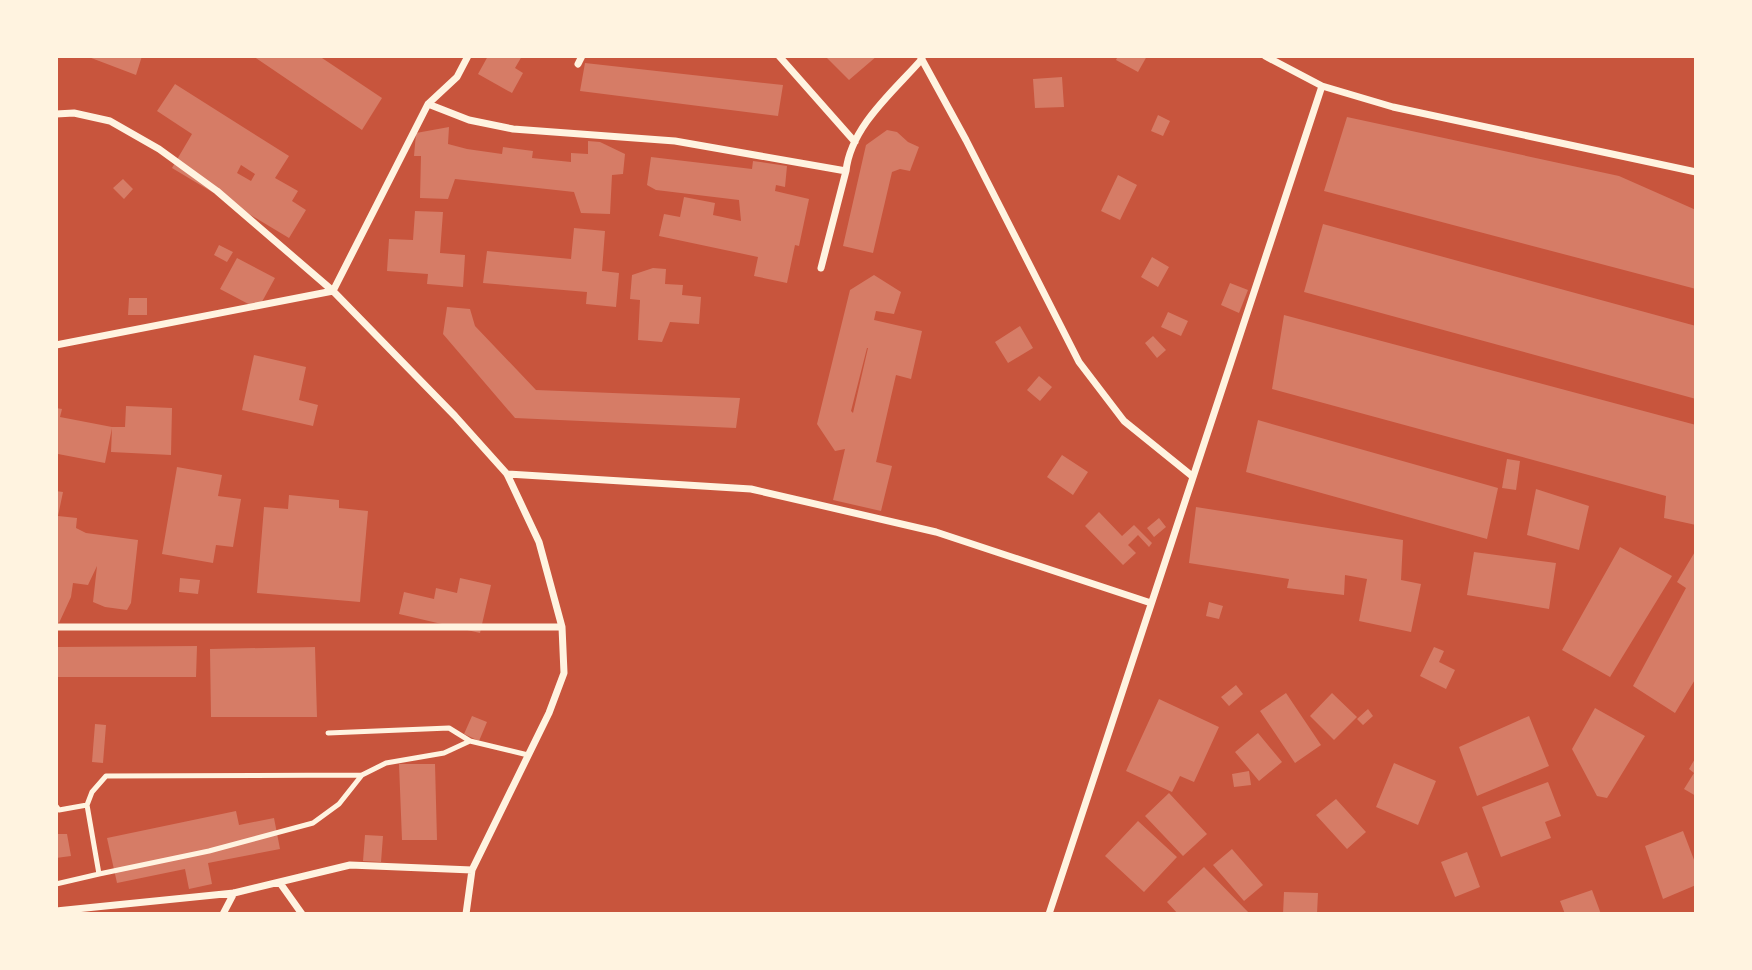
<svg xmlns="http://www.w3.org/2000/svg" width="1752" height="970" viewBox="0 0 1752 970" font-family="'Source Sans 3',sans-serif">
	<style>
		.building { fill: #d67c66; fill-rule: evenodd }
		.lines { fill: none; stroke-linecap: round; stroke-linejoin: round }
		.service { stroke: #fff3e0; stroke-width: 5 }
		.minor { stroke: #fff3e0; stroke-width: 7 }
	</style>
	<rect width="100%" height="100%" fill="#c8553d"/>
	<path class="building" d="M86 56H142L136 75Z
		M253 56H319L382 98 362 130Z
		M488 56H522L515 68 523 73 512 93 478 74Z
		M825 56H877L849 80Z
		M1118 56H1147L1138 72 1116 60Z
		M585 63 783 85 778 116 580 91Z
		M1062 77 1064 107 1035 108 1033 79Z
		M175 84 289 156 275 178 298 191 292 201 306 210 289 238 172 168 192 134 157 111ZM241 165 255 174 251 181 237 173Z
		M1158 115 1170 121 1163 136 1151 131Z
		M1347 117 1619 176 1696 210V289L1324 191Z
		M449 127 448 144 467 149 502 154 503 147 533 151 532 158 571 162V153L588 154V141L600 142 625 154 623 174 612 175 610 214 581 213 574 192 455 179 448 199 420 198 421 156H414L416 133Z
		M887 130 897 132 908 142 919 147 910 171 900 169 892 172 873 253 843 246 866 145Z
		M651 157 752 169 753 161 787 166 785 187 776 185 775 191 809 199 799 246 795 245 787 283 754 276 758 257 659 236 664 214 680 217 684 197 715 203 713 215 741 221 739 200 656 190 647 185Z
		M1118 175 1137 185 1120 220 1101 211Z
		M123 179 133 189 124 199 113 188Z
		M415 211 443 212 440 253 465 255 463 287 427 284 428 274 387 271 389 239 413 240Z
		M1323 224 1696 326V399L1304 292Z
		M574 228 605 231 602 271 619 273 616 307 586 304 587 292 483 283 487 251 571 259Z
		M219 245 233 252 227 262 214 255Z
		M1152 257 1169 267 1158 287 1141 277Z
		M237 258 275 278 258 309 220 289Z
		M653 268 666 269 665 284 683 285 682 295 701 297 699 324 670 322 662 342 638 340 640 300 630 299 632 275Z
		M874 275 901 292 894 314 876 311 874 320 922 331 911 379 896 375 876 462 892 466 881 511 833 500 845 449 835 451 817 424 850 290ZM867 348H868L853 413 851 411Z
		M1230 283 1248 290 1239 313 1221 305Z
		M129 298H147V315H128Z
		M447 307 470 309 475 326 536 390 740 398 736 428 515 418 443 334Z
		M1168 312 1188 321 1181 336 1161 327Z
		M1284 315 1696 425V525L1664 518 1666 496 1272 389Z
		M1020 326 1033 348 1008 363 995 342Z
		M1153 336 1166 350 1157 358 1145 343Z
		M254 355 306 367 299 400 318 405 313 426 242 410Z
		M1039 376 1052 387 1040 401 1027 390Z
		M126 406 172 408 171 455 111 452 112 428 105 463 58 454 56 459V408L62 409 60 417 112 427H125Z
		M1258 420 1498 488 1487 539 1246 472Z
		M1062 455 1088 472 1073 495 1047 477Z
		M1507 459 1520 461 1516 490 1502 488Z
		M177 467 222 475 218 496 241 499 233 547 216 545 213 563 162 554Z
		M1536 489 1589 506 1579 550 1527 535Z
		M56 491 63 492 58 516 77 518 76 528 86 533 138 540 131 603 127 610 105 607 93 602 97 566 88 585 73 583 71 597 59 623 56 621Z
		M289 495 339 500V508L368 511 360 602 257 593 264 507 288 509Z
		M1196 507 1403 540 1401 580 1421 584 1411 632 1359 621 1367 579 1345 575 1344 595 1287 588 1289 579 1189 563Z
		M1099 512 1122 536 1134 525 1152 543 1149 547 1138 535 1128 545 1136 553 1123 565 1085 526Z
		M1159 518 1166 527 1154 537 1147 528Z
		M1620 547 1672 576 1610 677 1562 650Z
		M1696 550V678L1675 713 1633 686 1686 588 1677 582Z
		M1474 552 1556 563 1549 609 1467 595Z
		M180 578 200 580 198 594 179 592Z
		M460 578 491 585 480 633 399 614 404 592 434 599 436 588 457 593Z
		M1209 602 1223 606 1219 619 1206 616Z
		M197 646 196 677H56V647Z
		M315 647 317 717H211L210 649Z
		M1434 647 1444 651 1439 662 1455 670 1446 689 1420 676Z
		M1236 685 1243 694 1229 706 1221 697Z
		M1286 693 1321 745 1295 763 1260 711Z
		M1332 693 1357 717 1334 740 1310 716Z
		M1159 699 1219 727 1194 782 1180 776 1172 792 1126 771Z
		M1595 708 1645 736 1607 798 1597 796 1572 749Z
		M1368 709 1373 716 1363 725 1357 719Z
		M472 716 487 722 479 741 464 734Z
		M1529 716 1549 766 1477 796 1459 747Z
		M95 724 106 725 103 763 92 762Z
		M1258 733 1282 762 1259 781 1235 752Z
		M1696 757V796L1684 789 1694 773 1689 769Z
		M1394 763 1436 781 1418 825 1376 807Z
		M399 764H435L437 840H402Z
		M1249 771 1251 785 1234 787 1232 774Z
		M1548 782 1561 816 1545 822 1551 838 1501 857 1482 807Z
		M1169 793 1207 834 1183 856 1145 816Z
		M1336 799 1366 832 1347 849 1316 815Z
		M236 811 239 825 274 818 280 849 208 863 212 884 189 889 185 869 117 883 107 838Z
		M1138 821 1177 857 1144 892 1105 856Z
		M1683 831 1696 865V885L1663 899 1645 846Z
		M56 834H67L71 856 56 858Z
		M365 835 383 836 381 862 363 861Z
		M1232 849 1263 885 1244 901 1213 865Z
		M1467 852 1480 887 1455 897 1441 862Z
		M1204 867 1250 914H1178L1167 902Z
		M1592 890 1601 914H1565L1560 901Z
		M1284 892 1318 893 1317 914H1283Z"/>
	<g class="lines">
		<path class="service" d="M328 733 449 728 470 741 528 755
			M362 775 339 804 313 823 209 851 99 874 87 805 92 792 106 776 362 775 386 763 444 753 470 741
			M56 806 59 810 87 805
			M56 884 99 874"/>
		<path class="minor" d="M779 56 855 142
			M920 56 966 140 1079 362 1124 421 1192 476
			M1265 56 1322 86 1393 107 1696 172
			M578 64 582 56
			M428 104 469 120 513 129 675 141 846 171
			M56 114 74 113 110 121 159 149 217 191 333 291 455 416 507 474 539 542 562 627 564 673 549 713 472 870 466 914
			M821 268 846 171C851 126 894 91 922 59
			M333 291 428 104 457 77 468 56
			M56 345 333 291
			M507 474 751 489 936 532 1151 603
			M56 627H562
			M280 883 302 914
			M56 911 234 893 350 865 472 870
			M223 914 234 893
			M1049 914 1322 86"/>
	</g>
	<rect width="1752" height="970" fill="none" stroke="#fff3e0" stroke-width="116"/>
</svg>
